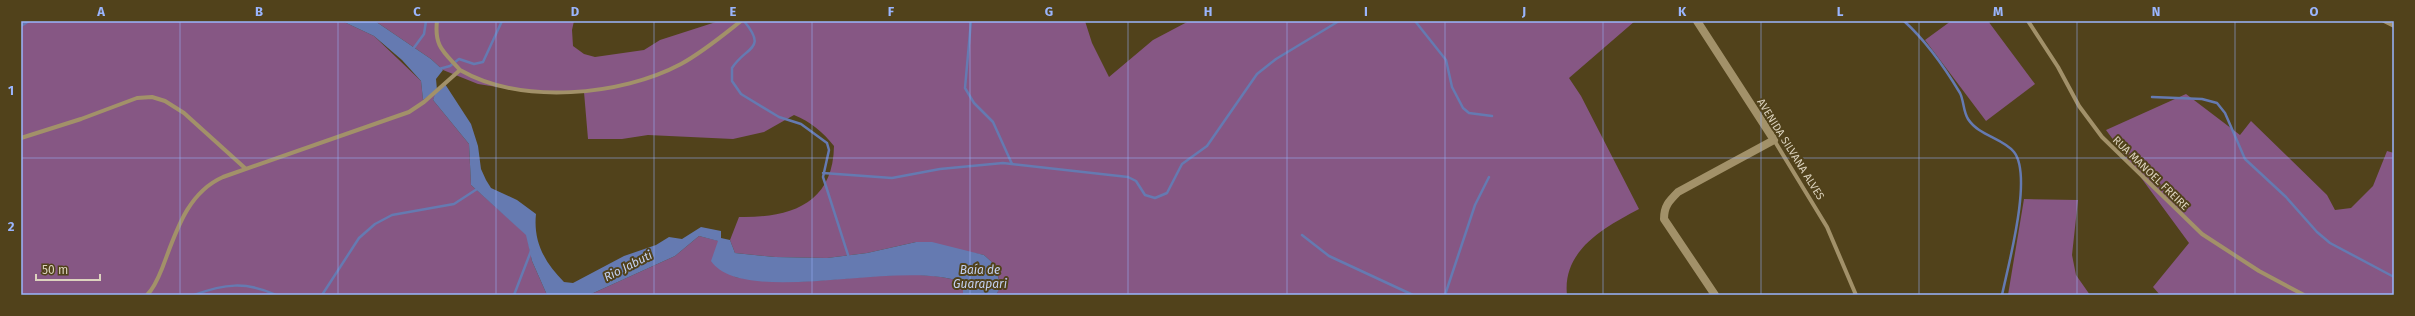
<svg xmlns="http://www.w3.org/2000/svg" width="2415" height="316" viewBox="0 0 2415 316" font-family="'Fira Sans',sans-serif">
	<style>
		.green { fill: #865784 }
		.water { fill: #657ab1 }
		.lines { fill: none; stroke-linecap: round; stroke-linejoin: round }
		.stream { stroke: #657ab1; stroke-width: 2.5 }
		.street { stroke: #a29169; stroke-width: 4 }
		.secondary { stroke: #a29169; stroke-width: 8 }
		.grid { fill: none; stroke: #9ab5fd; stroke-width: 1; stroke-opacity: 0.55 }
		.labels { text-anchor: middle; stroke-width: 4; stroke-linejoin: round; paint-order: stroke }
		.street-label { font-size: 11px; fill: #dcd3be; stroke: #51421b }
		.water-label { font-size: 12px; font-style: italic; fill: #c3d0f1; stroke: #51421b }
		.neatline { fill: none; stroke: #9ab5fd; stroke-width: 1.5 }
		.grid-label { font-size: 13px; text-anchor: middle; font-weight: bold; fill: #9ab5fd }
	</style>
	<rect width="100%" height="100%" fill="#51421b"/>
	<path class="green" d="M21 21H342L374 36 421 81 423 100 437 91 433 100 469 144 471 185 527 235 532 261 547 295H21Z
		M375 21H574L572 30 573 46 584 54 595 57 644 50 660 40 719 21H1085L1092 43 1109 77 1153 40 1189 21H1635L1569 78 1581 96 1639 209C1605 227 1562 250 1567 295H996L1001 285 994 264 984 255 916 242 867 253 827 258 775 257 735 253 730 240 739 217C789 218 833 205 834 146 823 132 811 122 794 115L764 132 733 139 648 135 622 139H588L584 92H529L478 84 443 70 431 59Z
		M1951 21H1988L2035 84 1986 121 1925 40Z
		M2186 94 2240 135 2251 121 2327 195 2335 210 2351 208 2373 186 2387 151 2394 153V295H2160L2153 287 2189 243 2106 130Z
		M2024 199 2078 200 2072 255 2076 275 2090 295H2008Z
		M699 236 719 241 735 277C760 281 786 282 811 281 852 279 927 267 963 283V295H589L675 256Z"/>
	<path class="water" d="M342 21H375L431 59 443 70 436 79 437 90 445 84 471 124 478 146 481 169 486 180 491 188 517 200 536 214C533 242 545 263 564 282L573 283 624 256 656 245 669 237 682 239 701 227 721 231V238L730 240 735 253 775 257 827 258 867 253 916 242H932L984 255 994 264 1001 286 996 295H963V283C906 257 745 309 711 261L718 241 699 236 675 256 589 295H547L532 261 526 235 471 185 469 144 433 100 436 91 423 100 421 81 402 60 374 36Z"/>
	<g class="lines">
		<path class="stream" d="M744 21C768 50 746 46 732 68V81L741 94 779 117 801 124 827 143 829 150 823 177 849 258
			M971 21 965 88 974 103 993 122 1012 164
			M1415 21 1446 60 1452 87 1463 108 1469 113 1492 116
			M1904 21C1926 41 1945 68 1960 93 1964 101 1963 111 1968 119 1979 136 2003 138 2014 152 2033 176 2008 266 2002 295
			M21 26 29 21
			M413 49 424 34 426 21
			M439 69 450 66 459 59 474 64 483 62 502 21
			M2152 97 2202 99 2217 103 2225 113 2245 159 2286 197 2317 232 2330 243 2394 277
			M823 173 892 178 940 169 1003 163 1128 177 1136 181 1145 195 1155 198 1167 193 1182 164 1207 146 1257 74 1276 59 1339 21
			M1302 235 1329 256 1413 295
			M194 295C224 284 246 281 276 295
			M322 295 359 238 375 224 392 215 454 204 477 189
			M514 295 531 251
			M1445 295 1475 205 1489 177"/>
		<path class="street" d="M437 21C434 47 444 52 460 70
			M2028 21 2058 67 2079 106 2102 137 2202 234 2259 271 2304 295
			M2384 21 2394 26
			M21 138 81 119 137 98 152 97 165 101 184 113 246 169
			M1774 140 1827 227 1856 295
			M147 295C155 287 159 276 163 266 176 232 187 193 223 177L409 112 424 102 460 70C521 105 621 96 681 64 703 52 722 36 741 21"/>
		<path class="secondary" d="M1697 21 1774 140 1678 192C1669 201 1664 206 1664 219L1715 295"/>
	</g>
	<path class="grid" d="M180 21V295M338 21V295M496 21V295M654 21V295M812 21V295M970 21V295M1128 21V295M1287 21V295M1445 21V295M1603 21V295M1761 21V295M1919 21V295M2077 21V295M2235 21V295M21 158H2394"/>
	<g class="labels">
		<g class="street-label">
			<text transform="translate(1791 149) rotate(58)" y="4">AVENIDA SILVANA ALVES</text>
			<text transform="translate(2151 173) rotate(44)" y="4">RUA MANOEL FREIRE</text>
		</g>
		<g class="water-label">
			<text transform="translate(628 266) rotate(-27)" y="4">Rio Jabuti</text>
			<text x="980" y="274">Baía de<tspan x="980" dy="14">Guarapari</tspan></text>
		</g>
	</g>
	<rect width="2415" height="316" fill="none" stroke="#51421b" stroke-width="44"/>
	<path d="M36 274v6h64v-6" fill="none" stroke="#dcd3be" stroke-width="2"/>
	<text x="42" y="274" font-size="12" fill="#dcd3be" stroke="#51421b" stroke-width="3" paint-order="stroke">50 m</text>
	<rect x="22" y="22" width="2371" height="272" class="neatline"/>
	<g class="grid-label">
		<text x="101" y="16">A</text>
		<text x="259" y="16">B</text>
		<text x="417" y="16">C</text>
		<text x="575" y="16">D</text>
		<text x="733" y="16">E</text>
		<text x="891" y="16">F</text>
		<text x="1049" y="16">G</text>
		<text x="1208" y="16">H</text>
		<text x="1366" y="16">I</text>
		<text x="1524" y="16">J</text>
		<text x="1682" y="16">K</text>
		<text x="1840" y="16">L</text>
		<text x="1998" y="16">M</text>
		<text x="2156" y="16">N</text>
		<text x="2314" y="16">O</text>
		<text x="11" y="95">1</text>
		<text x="11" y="231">2</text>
	</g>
</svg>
